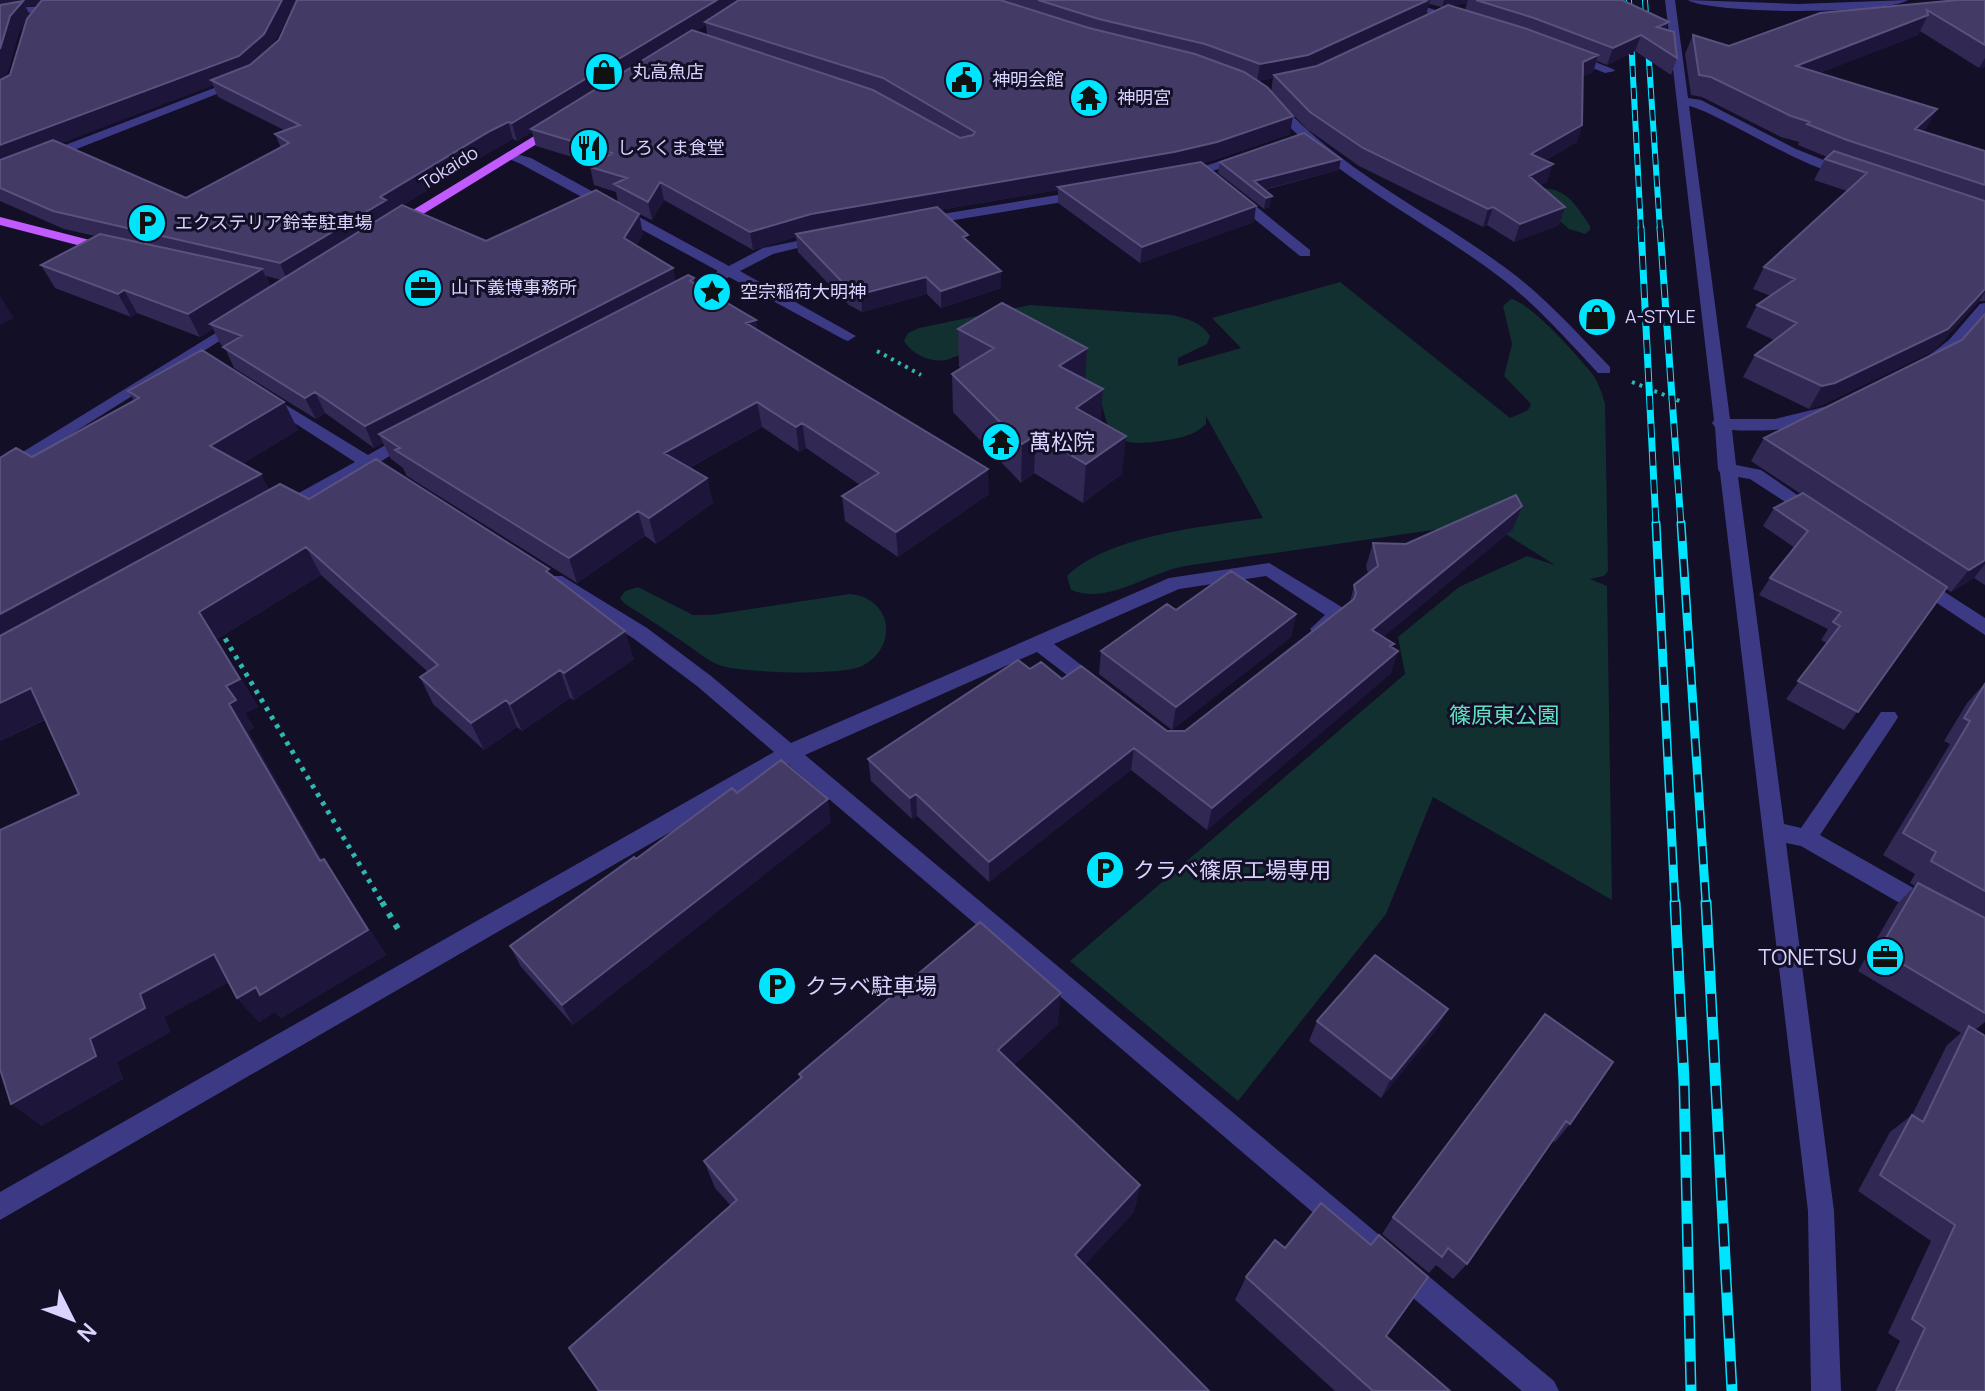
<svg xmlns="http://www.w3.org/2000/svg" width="1985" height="1391" viewBox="0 0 1985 1391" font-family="Manrope,'Noto Sans JP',sans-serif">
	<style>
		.green { fill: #12302f }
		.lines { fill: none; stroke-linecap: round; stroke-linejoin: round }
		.path-far2 { stroke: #2fb8b0; stroke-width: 4; stroke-dasharray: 3 5; stroke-linecap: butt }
		.path-far1 { stroke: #2fb8b0; stroke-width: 5; stroke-dasharray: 4 6; stroke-linecap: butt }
		.path { stroke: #2fb8b0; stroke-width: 6; stroke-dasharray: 5 8; stroke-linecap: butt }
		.minor { fill: #3d3a85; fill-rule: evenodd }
		.major { fill: #c25bff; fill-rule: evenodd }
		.rail-far3-casing { stroke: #00e5ff; stroke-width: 6 }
		.rail-far2-casing { stroke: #00e5ff; stroke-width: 7 }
		.rail-far1-casing { stroke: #00e5ff; stroke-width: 9 }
		.rail-casing { stroke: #00e5ff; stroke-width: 11 }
		.rail-far3 { stroke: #130f26; stroke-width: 4; stroke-dasharray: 11; stroke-linecap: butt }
		.rail-far2 { stroke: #130f26; stroke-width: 5; stroke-dasharray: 14; stroke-linecap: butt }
		.rail-far1 { stroke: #130f26; stroke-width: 6; stroke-dasharray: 18; stroke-linecap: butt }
		.rail { stroke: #130f26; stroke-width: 8; stroke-dasharray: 23; stroke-linecap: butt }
		.wall { fill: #312854; fill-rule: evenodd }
		.shaded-wall { fill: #1d163a }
		.building { fill: #433a66; stroke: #5a527e; stroke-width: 2 }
		.labels { text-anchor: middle; stroke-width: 6; stroke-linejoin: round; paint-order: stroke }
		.far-poi-label { font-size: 18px; fill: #d9d4ff; stroke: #130f26; text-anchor: start }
		.far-street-label { font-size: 18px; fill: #d9d4ff; stroke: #130f26 }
		.poi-label { font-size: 22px; fill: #d9d4ff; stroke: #130f26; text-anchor: start }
		.park-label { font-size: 22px; fill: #5fe0c0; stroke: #130f26 }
	</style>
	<rect width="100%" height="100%" fill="#130f26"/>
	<path class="green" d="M1543 188C1568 189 1577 207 1590 226V230L1585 234 1569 229 1537 201 1536 191Z
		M1340 282 1510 418 1528 410 1531 404 1504 376 1512 344 1503 306 1511 299C1530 302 1580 358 1593 375 1599 384 1602 393 1605 404L1608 571 1604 576 1590 579 1607 586 1612 900 1433 797 1386 914 1238 1101 1070 961 1405 674 1398 637 1459 587 1527 556 1555 565 1498 529 1467 525 1185 566C1147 573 1109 605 1071 590L1067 576C1109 535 1207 526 1263 518L1206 416V424C1193 437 1178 438 1161 441 1082 454 1123 399 1078 374 1063 366 1025 365 1006 362 992 359 978 356 964 355 957 355 953 358 946 360 930 363 912 354 904 341L908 333 919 328 1030 305 1172 315C1188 319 1201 322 1210 336L1207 344 1178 358V366L1241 348 1212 318Z
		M638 587 693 615H711L850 594C895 599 897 649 862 666 842 676 745 673 722 666 709 662 698 652 686 644 666 630 646 617 625 604L620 598 625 591Z"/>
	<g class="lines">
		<path class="path-far2" d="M877 351 921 375
			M1632 382 1682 402"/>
		<path class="path-far1" d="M220 630 383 904"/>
		<path class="path" d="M382 902 401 934"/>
		<path class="minor" d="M1391 0H1407L1463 20 1454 22Z
			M1665 0H1675L1688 98 1701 100 1796 149 1856 173C1834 189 1719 112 1689 106L1730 419H1775L1828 406 1836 411C1817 430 1758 432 1732 430L1736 465 1761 470 1822 512 1813 518 1807 516 1750 479 1738 477 1784 824 1801 828 1881 712H1895L1898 717 1895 722 1820 835 1938 902 1941 909 1938 916 1930 919 1922 916 1801 846 1786 843 1834 1211 1841 1391H1811L1808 1211 1720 473 1718 469 1715 427 1712 423 1714 420Z
			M1688 0 1798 4 1908 0C1885 15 1710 14 1688 0Z
			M48 6 52 7V11L26 13 0 20V14L26 7Z
			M1572 53 1613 69 1615 71 1605 73 1568 58 1566 56Z
			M235 80 245 83 0 179V170Z
			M1271 102H1279C1345 174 1431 212 1507 269 1545 297 1577 333 1610 367V373H1598C1566 339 1535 303 1497 275 1421 218 1336 179 1271 108Z
			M508 152 531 158 729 266 763 248 826 235V241L773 254 740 271 856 336 848 341 843 339 729 277 680 302H670V296L718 271 521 164 502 156Z
			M1245 153 1250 154V160L1184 179 1177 175Z
			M1082 191 1089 195 1087 198 924 225 917 221 924 217Z
			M1232 195H1242L1310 250V256H1300L1232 201Z
			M1985 303V316C1972 332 1949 367 1927 363V357L1949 340 1980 304Z
			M240 318 247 322 245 325 0 479V466Z
			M268 394 368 455 403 435H415L417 439 380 462 398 476 395 480H383L367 470 289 513H277L274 509 277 505 355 462 262 402V396Z
			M1269 563 1345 609 1347 614 1327 634H1313L1310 629 1325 615 1266 576 1179 589 1054 644 1103 682 1106 687 1103 692H1089L1037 652 805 755 1554 1381 1559 1391H1522L788 764 0 1220V1192L774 752 697 686 633 638 548 586 546 581 548 576H562L647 628 711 676 791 743 1169 578Z
			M1920 576 1985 618V635L1913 587 1911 582Z"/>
		<path class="major" d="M557 122 561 123V129L402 227 390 224Z
			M0 217 113 246 115 249 108 253 0 225Z"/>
		<defs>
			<path id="rail-far3" d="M1629 0 1641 230
				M1645 0 1660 230"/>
			<path id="rail-far2" d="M1641 228 1656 525
				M1660 228 1681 525"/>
			<path id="rail-far1" d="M1656 523 1675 904
				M1681 523 1706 904"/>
			<path id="rail" d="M1675 902 1684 1081 1691 1391
				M1706 902 1732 1391"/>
		</defs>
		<use href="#rail-far3" class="rail-far3-casing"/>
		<use href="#rail-far2" class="rail-far2-casing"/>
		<use href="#rail-far1" class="rail-far1-casing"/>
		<use href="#rail" class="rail-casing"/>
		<use href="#rail-far3" class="rail-far3"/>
		<use href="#rail-far2" class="rail-far2"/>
		<use href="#rail-far1" class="rail-far1"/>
		<use href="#rail" class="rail"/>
	</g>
	<path class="wall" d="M0 0H297L273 45 279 40 297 0H1622L1666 30 1677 58 1671 75 1635 51 1607 65 1597 61 1593 72 1583 76 1582 125 1577 142 1544 161 1547 182 1540 185 1559 225 1514 242 1487 225 1483 227 1359 166 1307 129 1271 92 1273 78 1258 81 1290 134 1214 160 1202 163 1254 222 1140 263 1058 203V190L940 210 969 242 1001 288 941 308 927 294 862 312 849 305 798 252 796 237 753 250 664 200 652 220 639 214 643 234 636 246 673 268 675 281 694 278 695 284 756 320 757 330 989 494 898 557 845 521 842 496 860 485 806 448 799 452 762 427 689 468 707 478 713 503 656 544 645 536 577 583 407 476 403 468 391 459 383 443 374 448 325 413 316 419 234 368 224 346 221 345 213 329 200 337 137 313 131 317 55 288 41 265 95 236 64 229 0 201ZM1467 3 1465 10 1450 6ZM39 4 30 15 25 6ZM1429 4 1442 7 1446 6 1426 15ZM25 25 10 75 6 77 19 32ZM706 25 707 35 696 31 699 29ZM213 85 218 97 284 130 275 134 281 148 186 198 61 143ZM532 132 536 146 595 164 590 167 594 185 616 192 618 202 486 241 403 205 495 149 513 139 517 141ZM266 276 281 280 270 286Z
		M1941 0H1985V67L1979 68 1920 31 1918 35 1819 73 1937 109 1923 131 1985 151V301H1979L1934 351 1822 405 1809 409 1743 377 1755 355 1774 340 1746 327 1757 305 1771 296 1753 289 1764 267 1847 191 1814 180 1825 159 1827 157 1798 145 1799 142 1781 137 1702 97 1691 95 1685 54 1693 35 1729 46 1946 1Z
		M1220 162 1339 170 1264 190 1270 207 1264 209 1218 173Z
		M1985 314V585L1974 578 1951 592 1946 589 1844 730 1786 699 1827 643 1821 640 1828 629 1759 595 1770 578 1795 548 1763 526 1774 508 1801 494 1751 461 1764 438 1962 340Z
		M958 329 1085 380 1122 474 1083 503 1034 473 1021 483 953 412 952 374 962 368 959 367Z
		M128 391 284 402 298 430 242 464 270 490 309 499 551 575 634 659 574 700 570 698 522 731 517 727 484 750 433 704 420 677 428 672 321 575 217 639 258 707 245 713 254 728 248 731 322 860 324 859 341 885 386 955 281 1018 275 1012 259 1022 237 998 229 982 164 1017 170 1032 117 1062 123 1079 41 1126 79 794 45 720 0 741V458L32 457 134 401Z
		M1513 529 1383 637 1392 648 1398 651 1390 674 1207 830 1131 770 989 882 917 816 912 819 871 781 868 759 1030 669 1062 679 1167 731H1185L1350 602 1354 585 1368 574 1366 566 1373 543 1406 544Z
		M1176 610 1296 614 1291 637 1172 730 1099 674 1101 651Z
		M1985 683V1022L1975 1030 1985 1391H1876L1900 1341 1888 1333 1931 1241 1858 1191 1890 1132 1912 1115 1947 1045 1961 1033 1858 971 1897 904 1915 886 1910 883 1915 874 1883 855 1950 744 1944 741 1967 703Z
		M737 793 831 822 573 1025 521 967 510 946Z
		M1448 1009 1437 1029 1381 1098 1309 1041 1317 1021Z
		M1058 1024 1014 1065 1140 1185 1134 1212 1085 1264 731 1206 715 1188 704 1161 800 1078 799 1074Z
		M1613 1062 1570 1124 1555 1142 1553 1141 1467 1264 1453 1279 1436 1265 1429 1273 1382 1234 1393 1217Z
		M1246 1277 1386 1336 1450 1391H1335L1235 1300Z"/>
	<path class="shaded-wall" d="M0 0H46L42 3 25 6 31 17 19 32 4 86 0 88V49L10 16 0 11Z
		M282 0H297L271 50 246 72 211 80 213 85 0 167V145Z
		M717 0H746L705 22 706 25 535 130 531 129 532 132 517 141 512 123Z
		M1428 0H1430L1426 15 1305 72 1274 75 1273 78 1257 81 1260 64Z
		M1444 0H1468L1467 3 1442 7Z
		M1928 15 1918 35 1787 86 1796 66Z
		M1669 22 1663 38 1657 27Z
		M1641 35 1635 51 1607 65 1613 48Z
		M1598 55 1593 72 1577 79 1583 62Z
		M1985 58V67L1979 68Z
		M1937 109 1926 129 1904 149 1915 129Z
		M1293 116 1290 134 1214 160 1172 170 1058 187V190L796 234V237L753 250 750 232 811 214Z
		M508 122 513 139 495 149 391 213 288 282 280 263 380 197 490 131Z
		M1582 125 1577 142 1525 172 1531 154Z
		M1341 159 1339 170 1257 191 1254 181Z
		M1553 164 1547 182 1524 194 1529 176Z
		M660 182 664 200 652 220 648 202Z
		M1272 196 1270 207 1264 209 1266 198Z
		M1256 206 1254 222 1140 263 1142 247Z
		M1493 207 1487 225 1483 227 1488 209Z
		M1565 207 1559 225 1514 242 1520 224Z
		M639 214 643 234 629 259 624 238Z
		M673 268 677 289 379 434 383 443 374 448 365 426Z
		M262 269 273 292 210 324 213 329 200 337 188 314Z
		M1001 271V288L941 308V291Z
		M926 277 927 294 862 312 861 294Z
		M1985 289V292L1979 301 1934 351 1822 405 1809 409 1822 386Z
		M124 290 137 313 131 317 118 294Z
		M0 296 14 318 0 325Z
		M756 320 759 345 746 323Z
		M1087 348 1085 386 1059 366Z
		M1103 389 1100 428 1076 408Z
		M315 392 325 413 316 419 305 398Z
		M284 402 298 430 226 474 210 446Z
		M757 402 762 427 670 478 664 453Z
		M802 423 806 448 799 452 796 427Z
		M1036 435 1034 473 1021 483 1022 444Z
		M1126 436 1122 474 1083 503 1086 464Z
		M988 469 989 494 898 557 896 532Z
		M261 474 276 501 0 654V614Z
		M707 478 713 503 656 544 649 518Z
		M1522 506 1513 529 1365 652 1372 630Z
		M638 511 645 536 577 583 569 558Z
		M306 547 321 575 217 639 258 707 245 713 254 728 248 731 338 887 320 861 229 704 199 612Z
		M1985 560V564L1974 578 1951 592 1969 570Z
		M1296 614 1291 637 1172 730 1176 707Z
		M625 631 634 659 574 700 564 673Z
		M1394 644 1388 659 1398 651 1390 674 1207 830 1212 808Z
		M560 670 570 698 522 731 510 704Z
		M31 688 54 715 0 741V703Z
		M506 700 517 727 484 750 471 723Z
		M1134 748 1131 770 989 882V862Z
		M916 794 917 816 912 819 910 798Z
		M828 799 831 822 573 1025 562 1005Z
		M324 859 386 955 281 1018 275 1012 259 1022 237 998 256 987Z
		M214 954 236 979 164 1017 170 1032 117 1062 123 1079 41 1126 11 1104 90 1039 140 994Z
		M1061 993 1058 1024 998 1080V1050Z
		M1448 1009 1437 1029 1381 1098 1391 1079Z
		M1140 1185 1134 1212 1072 1279 1075 1255Z"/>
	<path class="building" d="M42 0H282L264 34 239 56 0 145V80L10 75 27 19Z
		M297 0H717L512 123 508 122 490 131 380 197 386 200 280 263 53 211 0 188V160L53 140 186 198 289 143 275 134 300 125 211 80 250 65 279 40Z
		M739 0H1000L1089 28 1195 54 1244 72 1267 87 1293 116 1217 142 1174 152 811 214 750 232 660 182 648 202 614 184 627 178 590 167 612 153 531 129 692 30 873 90 960 138 973 135 975 132 883 78 705 22Z
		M1038 0H1428L1308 55 1260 64 1205 44 1099 19Z
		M1476 0H1622L1669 22 1657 27 1674 32 1677 58 1641 35 1613 48 1534 18Z
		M1958 0H1985V45L1927 10 1928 15 1796 66 1937 109 1915 129 1985 151V185L1847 140 1807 124 1810 122 1791 116 1711 77 1699 75 1693 35 1729 46 1820 13Z
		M23 1 10 16 0 49V5Z
		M1448 5 1524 28 1598 55 1583 62 1582 125 1531 154 1553 164 1529 176 1565 207 1520 224 1493 207 1488 209 1363 148 1310 112 1274 75 1317 66Z
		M1304 133 1341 159 1254 181 1272 196 1266 198 1220 162Z
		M1834 151 1985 201V289L1948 329 1835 383 1822 386 1755 355 1797 323 1757 305 1795 279 1764 267 1867 173 1825 159Z
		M1201 162 1256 206 1142 247 1058 187Z
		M596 190 639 214 624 238 673 268 365 426 315 392 305 398 223 347 242 336 210 324 402 205 486 241Z
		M937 207 968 235 963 237 1001 271 941 291 926 277 861 294 847 287 796 234Z
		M100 234 262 269 188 314 124 290 118 294 41 265Z
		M688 275 694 278 690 281 756 320 746 323 988 469 896 532 842 496 879 473 802 423 796 427 757 402 664 453 707 478 649 518 638 511 569 558 395 450 400 448 379 434Z
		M1002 303 1087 348 1059 366 1103 389 1076 408 1126 436 1086 464 1036 435 1022 444 952 374 994 348 958 329Z
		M1985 314V560L1969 570 1764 438 1962 340Z
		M202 350 284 402 210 446 261 474 0 614V458L16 448 32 457 139 398 128 391Z
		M376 459 549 569 546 571 625 631 564 673 560 670 510 704 506 700 471 723 420 677 438 665 306 547 199 612 240 679 226 686 236 700 229 704 320 861 324 859 368 930 260 995 256 987 237 998 214 954 140 994 145 1008 90 1039 96 1056 11 1104 0 1069V830L79 794 31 688 0 703V636L280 484 309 499Z
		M1803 493 1947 587 1858 712 1798 681 1840 626 1833 622 1841 612 1770 578 1808 531 1774 508Z
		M1516 495 1522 506 1372 630 1394 644 1390 646 1398 651 1212 808 1134 748 989 862 916 794 910 798 868 759 1018 660 1030 669 1041 662 1062 679 1081 666 1167 731H1185L1354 599 1356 593 1354 585 1378 566 1373 543 1406 544Z
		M1231 571 1296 614 1176 707 1101 651 1167 604 1176 610Z
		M1985 684V891L1931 861 1936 852 1903 833 1970 721 1964 718Z
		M781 760 828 799 562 1005 510 946 634 857 636 859 732 788 737 793Z
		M1918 883 1985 918V1013L1879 950Z
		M980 922 1061 993 998 1050 1140 1185 1075 1255 1209 1391H599L569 1348 737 1200 704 1161 802 1077 799 1074Z
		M1375 955 1448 1009 1391 1079 1317 1021Z
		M1545 1014 1613 1062 1570 1124 1566 1121 1467 1264 1448 1248 1442 1257 1393 1217Z
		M1969 1026 1985 1036V1391H1896L1925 1328 1912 1319 1955 1225 1880 1175 1912 1115 1923 1122Z
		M1321 1203 1371 1245 1379 1235 1428 1277 1386 1336 1450 1391H1373L1246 1277 1275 1240 1285 1248Z"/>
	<defs>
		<symbol id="shop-disc" viewBox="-11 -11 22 22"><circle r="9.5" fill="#00e5ff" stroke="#130f26"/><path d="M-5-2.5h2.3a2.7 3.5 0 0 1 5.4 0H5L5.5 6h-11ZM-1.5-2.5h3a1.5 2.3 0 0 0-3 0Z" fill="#111"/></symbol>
		<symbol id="civic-disc" viewBox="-11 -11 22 22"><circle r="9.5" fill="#00e5ff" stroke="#130f26"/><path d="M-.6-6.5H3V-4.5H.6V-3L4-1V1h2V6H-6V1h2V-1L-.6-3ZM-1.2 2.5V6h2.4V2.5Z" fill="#111"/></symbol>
		<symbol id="temple-disc" viewBox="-11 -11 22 22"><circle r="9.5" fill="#00e5ff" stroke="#130f26"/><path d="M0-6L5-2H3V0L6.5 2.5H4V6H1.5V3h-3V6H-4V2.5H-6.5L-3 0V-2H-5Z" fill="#111"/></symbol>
		<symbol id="restaurant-disc" viewBox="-11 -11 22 22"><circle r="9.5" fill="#00e5ff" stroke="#130f26"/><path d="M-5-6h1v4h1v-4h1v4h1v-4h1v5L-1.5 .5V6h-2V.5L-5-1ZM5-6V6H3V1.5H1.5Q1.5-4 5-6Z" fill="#111"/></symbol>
		<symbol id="parking-disc" viewBox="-11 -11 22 22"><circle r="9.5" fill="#00e5ff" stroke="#130f26"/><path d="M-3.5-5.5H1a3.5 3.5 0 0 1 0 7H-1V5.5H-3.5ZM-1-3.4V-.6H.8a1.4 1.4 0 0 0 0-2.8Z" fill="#111"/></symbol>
		<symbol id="office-disc" viewBox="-11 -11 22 22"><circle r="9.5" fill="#00e5ff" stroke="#130f26"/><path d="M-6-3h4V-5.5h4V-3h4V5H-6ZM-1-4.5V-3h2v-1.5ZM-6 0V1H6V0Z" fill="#111"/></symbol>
		<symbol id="sight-disc" viewBox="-11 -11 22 22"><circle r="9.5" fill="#00e5ff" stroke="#130f26"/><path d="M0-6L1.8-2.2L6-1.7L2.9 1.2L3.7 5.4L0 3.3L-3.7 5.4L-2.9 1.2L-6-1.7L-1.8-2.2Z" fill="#111"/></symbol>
	</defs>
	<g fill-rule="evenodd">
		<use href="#shop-disc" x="582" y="50" width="44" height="44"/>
		<use href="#civic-disc" x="942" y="58" width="44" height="44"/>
		<use href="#temple-disc" x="1067" y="76" width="44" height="44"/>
		<use href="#restaurant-disc" x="567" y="126" width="44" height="44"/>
		<use href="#parking-disc" x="125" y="201" width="44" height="44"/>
		<use href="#office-disc" x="401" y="266" width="44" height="44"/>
		<use href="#sight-disc" x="690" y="270" width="44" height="44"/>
		<use href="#shop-disc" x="1575" y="295" width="44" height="44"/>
		<use href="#temple-disc" x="979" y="420" width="44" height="44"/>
		<use href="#parking-disc" x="1083" y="848" width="44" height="44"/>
		<use href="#office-disc" x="1863" y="935" width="44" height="44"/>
		<use href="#parking-disc" x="755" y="964" width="44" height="44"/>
	</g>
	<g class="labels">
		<g class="far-poi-label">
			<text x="632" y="78">丸高魚店</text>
			<text x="992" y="86">神明会館</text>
			<text x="1117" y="104">神明宮</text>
			<text x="617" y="154">しろくま食堂</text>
			<text x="175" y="229">エクステリア鈴幸駐車場</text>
			<text x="451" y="294">山下義博事務所</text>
			<text x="740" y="298">空宗稲荷大明神</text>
			<text x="1625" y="323">A-STYLE</text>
		</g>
		<g class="far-street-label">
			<text transform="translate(449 168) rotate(-32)" y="6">Tokaido</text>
		</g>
		<g class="poi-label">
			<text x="1029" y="450">萬松院</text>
			<text x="1133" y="878">クラベ篠原工場専用</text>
			<text x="1857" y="965" text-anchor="end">TONETSU</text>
			<text x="805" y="994">クラベ駐車場</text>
		</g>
		<g class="park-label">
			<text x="1504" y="723">篠原東公園</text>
		</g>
	</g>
	<g transform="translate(72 1319) rotate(132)" stroke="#130f26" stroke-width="6" paint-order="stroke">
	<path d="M0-6L14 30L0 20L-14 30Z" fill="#d9d4ff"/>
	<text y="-12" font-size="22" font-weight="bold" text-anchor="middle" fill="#d9d4ff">N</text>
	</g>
</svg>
